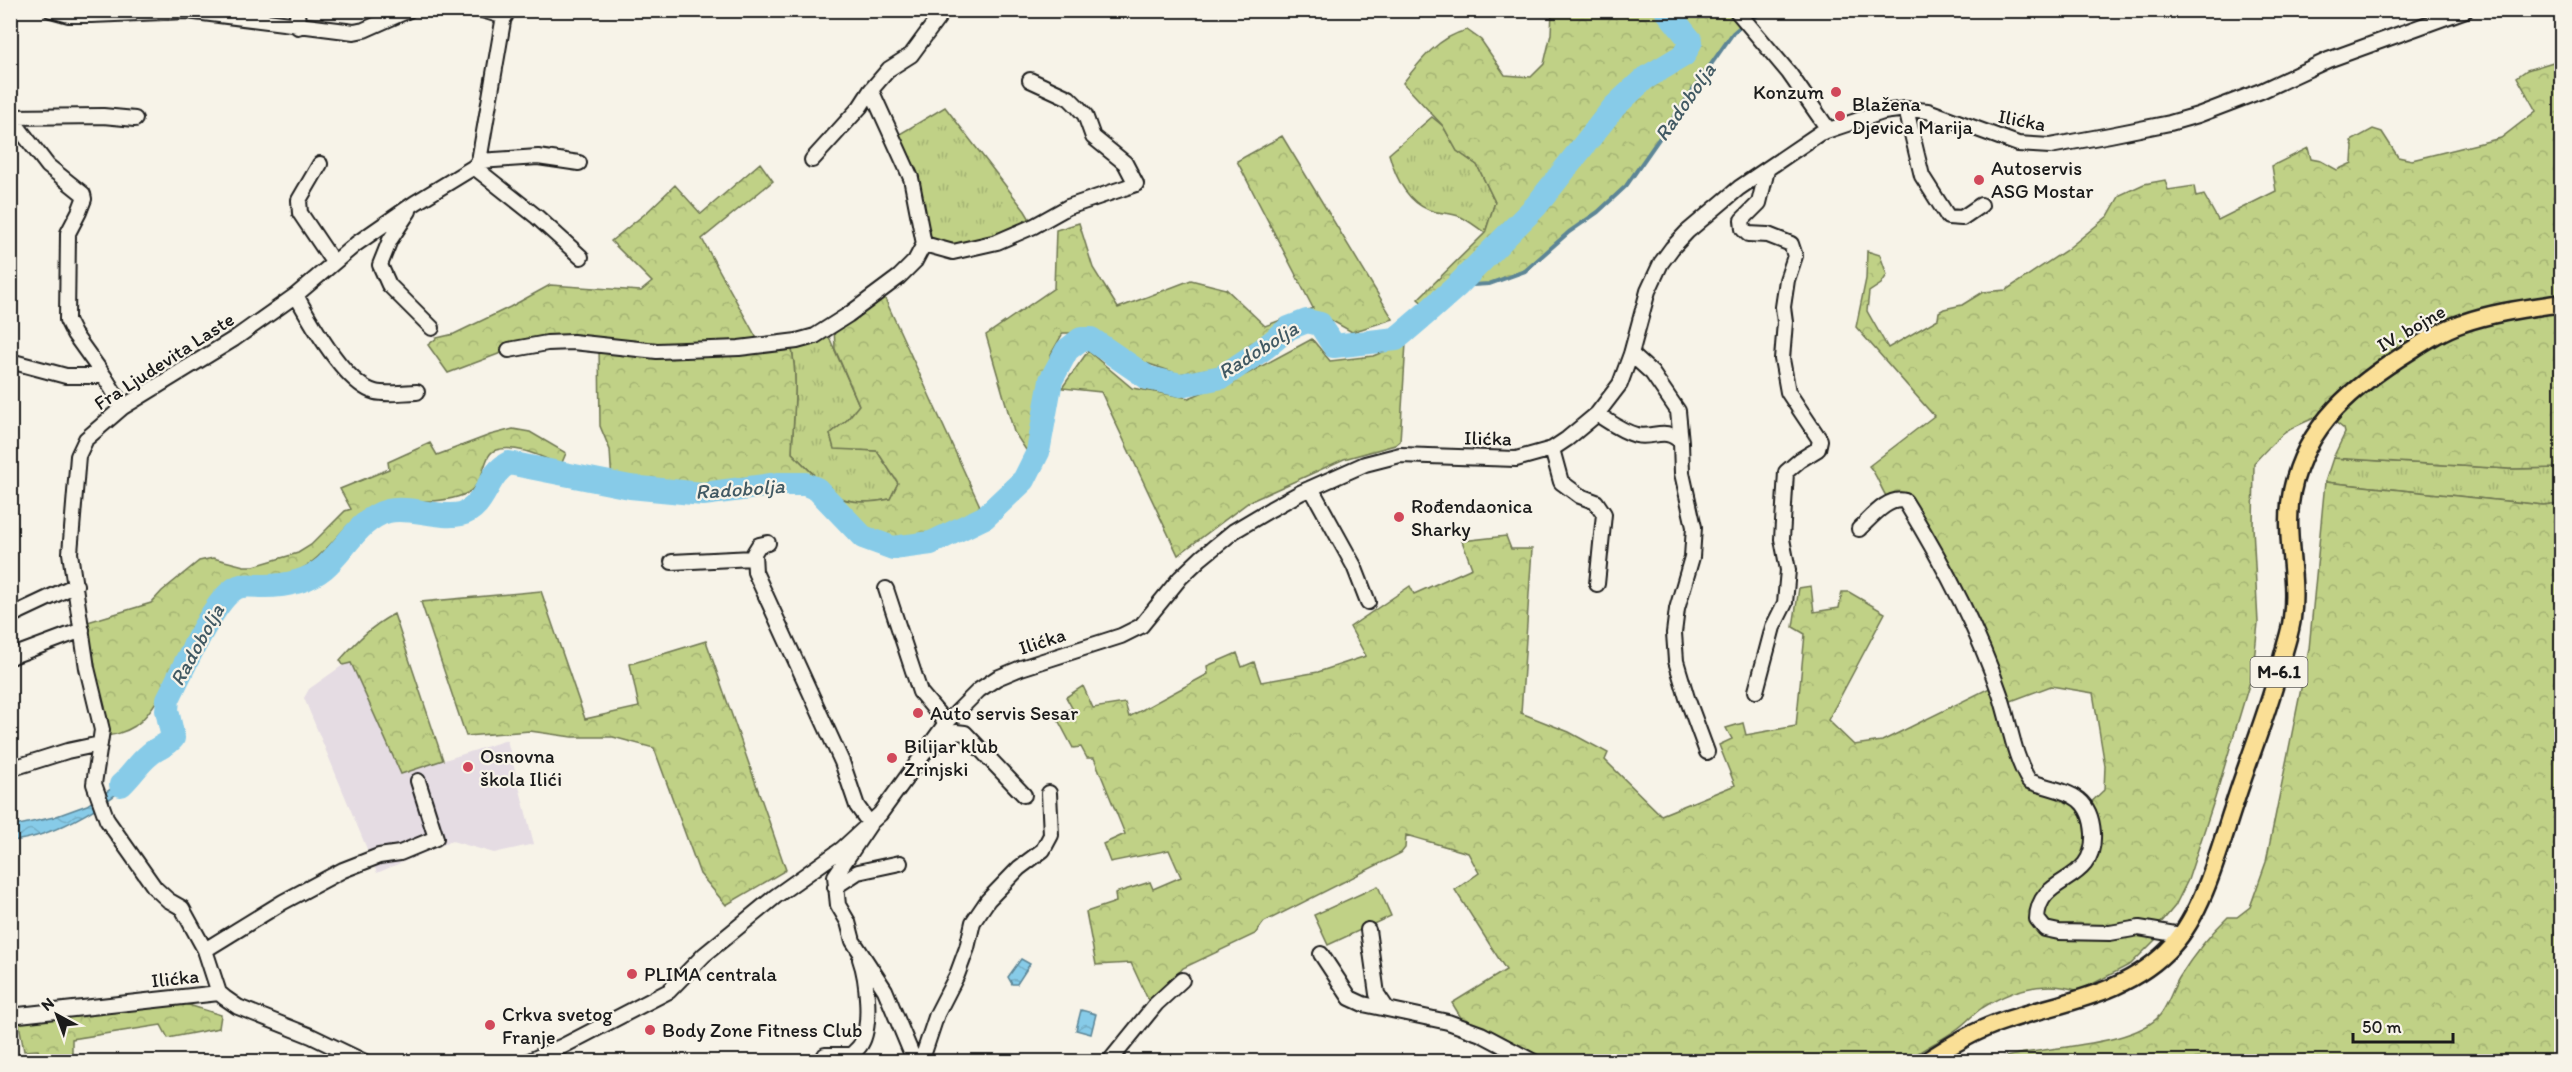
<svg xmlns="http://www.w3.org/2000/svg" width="2572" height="1072" viewBox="0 0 2572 1072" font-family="Itim,sans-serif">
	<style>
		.built { fill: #e5dce3 }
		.grass { fill: url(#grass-tufts); stroke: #6e7651; stroke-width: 1.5 }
		.forest { fill: url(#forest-crowns); stroke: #6e7651; stroke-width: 1.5; fill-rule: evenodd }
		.pitch { fill: #c0d186; stroke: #6e7651; stroke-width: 1.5 }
		.water { fill: url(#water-waves); stroke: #5c8596; stroke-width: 1.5 }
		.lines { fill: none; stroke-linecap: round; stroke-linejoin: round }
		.stream { stroke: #5c8596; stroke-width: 4 }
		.river { stroke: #87cbe8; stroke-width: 24 }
		.minor-casing { stroke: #1c1c1c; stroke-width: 18 }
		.major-casing { stroke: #1c1c1c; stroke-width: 21 }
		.minor { stroke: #f7f3e8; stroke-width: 14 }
		.major { stroke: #fadf96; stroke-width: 16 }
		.poi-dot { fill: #d1495b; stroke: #f7f3e8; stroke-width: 2 }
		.labels { text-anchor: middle; stroke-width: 4.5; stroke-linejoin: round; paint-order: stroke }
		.shield { fill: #f7f3e8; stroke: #5e5c59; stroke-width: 1.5 }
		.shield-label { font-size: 18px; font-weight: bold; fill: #1c1c1c }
		.poi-label { font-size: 20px; fill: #1c1c1c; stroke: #f7f3e8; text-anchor: start }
		.street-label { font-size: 20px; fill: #1c1c1c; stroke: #f7f3e8 }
		.water-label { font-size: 21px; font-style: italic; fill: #415963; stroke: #f7f3e8 }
	</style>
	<defs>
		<pattern id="grass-tufts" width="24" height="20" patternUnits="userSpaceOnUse" patternTransform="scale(1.5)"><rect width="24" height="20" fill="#c0d186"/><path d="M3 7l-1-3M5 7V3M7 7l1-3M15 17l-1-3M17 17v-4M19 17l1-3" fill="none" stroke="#a4b373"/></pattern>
		<pattern id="forest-crowns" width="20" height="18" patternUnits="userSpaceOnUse" patternTransform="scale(1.5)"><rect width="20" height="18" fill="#c0d186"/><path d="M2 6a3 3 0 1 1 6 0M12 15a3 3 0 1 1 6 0" fill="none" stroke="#a4b373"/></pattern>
		<pattern id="water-waves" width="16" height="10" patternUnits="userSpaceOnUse" patternTransform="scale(1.5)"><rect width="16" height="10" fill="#87cbe8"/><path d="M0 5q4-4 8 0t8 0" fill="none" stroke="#74aec6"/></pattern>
	</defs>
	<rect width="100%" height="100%" fill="#f7f3e8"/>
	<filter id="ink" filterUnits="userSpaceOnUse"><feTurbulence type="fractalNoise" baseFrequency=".0167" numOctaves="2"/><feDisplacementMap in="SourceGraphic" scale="12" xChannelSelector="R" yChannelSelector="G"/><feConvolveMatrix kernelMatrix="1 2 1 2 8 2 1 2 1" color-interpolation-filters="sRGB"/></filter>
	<g filter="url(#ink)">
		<path class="built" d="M351 663 401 774 507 740 534 844 494 853 452 841 377 873 304 698 309 689 343 665Z"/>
		<path class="grass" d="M945 107 1025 211 1034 226 963 249 924 244 893 138Z
			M1432 117 1443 126 1457 151 1477 165 1495 202 1485 233C1477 227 1469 221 1461 217 1451 212 1439 214 1429 210 1406 201 1395 176 1389 154Z
			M829 337 859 405 847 420 830 434 834 448 877 451 898 483 890 499C860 505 846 502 817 489L813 474 792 453C793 417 799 381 791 345Z
			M2333 458 2509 469 2561 468V503L2543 505 2325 482Z"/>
		<path class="forest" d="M1552 11H1736L1743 25 1733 33 1716 56 1626 186 1598 212 1569 232 1525 271 1489 284 1457 286 1430 310 1418 299 1485 233 1495 202 1477 165 1457 151 1443 126 1403 83C1420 61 1438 37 1467 30L1481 40 1505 75 1531 77 1544 64 1551 34Z
			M2553 62 2560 63 2562 81 2561 468 2509 469 2333 458 2345 433 2344 429 2325 414C2287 428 2281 433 2254 463L2253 527 2258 623 2254 661 2251 678 2215 798 2188 880 2175 906 2160 924 2163 932 2131 964 2079 991C2046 980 2012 989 1982 1008 1973 1014 1966 1023 1957 1029 1941 1041 1922 1049 1906 1061H1534L1471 1034 1452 1003 1506 970 1455 890 1479 873 1468 853 1406 835 1405 848 1401 853 1264 922 1255 934 1183 968 1150 1004 1131 963 1096 965 1086 912 1116 902 1115 893 1150 882 1153 889 1181 877 1169 850 1110 862 1103 844 1125 834 1094 758H1087L1081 747 1073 748 1056 716 1072 708 1066 697 1083 686 1093 708 1125 703 1129 717 1208 674 1207 666 1237 653 1242 667 1254 662 1261 682 1318 672 1366 656 1350 627 1410 586 1414 594 1472 568 1462 541 1506 536 1511 549H1532L1521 713 1569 732 1608 753 1605 760 1661 815 1735 785 1719 745 1732 739 1726 728 1743 723 1746 735 1796 726 1805 634 1793 627 1799 588 1811 586 1814 612 1839 608 1842 592H1849L1885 613 1828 720 1854 745 1882 741 1996 685 1905 501 1888 499C1880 488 1878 476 1869 466L1934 416 1856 327 1866 279 1867 251 1880 255 1887 275 1881 284 1869 292 1867 311 1888 348 1938 319 1939 312 1944 309 1962 305 1983 292 2006 290 2065 251 2108 216 2120 195 2144 184 2165 180 2168 190 2194 186 2196 197 2204 195 2218 220 2276 191 2272 166 2308 148 2311 159 2321 161 2337 170 2352 163 2353 146 2351 141 2373 129 2382 132 2398 157 2412 160 2501 138 2536 111 2517 77 2527 70ZM2051 686 2093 693 2105 766 2104 790 2086 807 2029 781 2003 704Z
			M1282 136 1393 319 1352 332 1329 319 1307 315 1269 333 1218 367 1179 374 1137 360 1096 333H1063L1051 354 1030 456 1014 432 986 335 1054 288 1056 230 1079 223 1093 268 1118 308 1191 280 1226 289 1265 326 1313 308 1237 161Z
			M760 163 773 181 702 239 761 346 791 345C799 381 793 417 792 453L813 474 817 490C846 502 860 505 890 499L898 483 877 451 834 449 830 434 847 420 859 405 835 349 834 325 882 292 985 517 931 543 893 548 863 537 817 490 805 484H779L703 494 630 487 612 483 610 450 600 426 599 345 509 350 448 373 428 345 437 338 454 334 510 307 550 285 641 291 652 282 611 241 646 213 675 185 701 214Z
			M1312 339 1330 361 1373 356 1406 343 1400 441 1395 445 1344 459 1249 502 1178 555 1101 392 1062 388 1088 351 1132 388 1189 398 1247 374Z
			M513 429 530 432 566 453 561 465C542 457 517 444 496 450 481 454 488 485 463 495 437 505 408 499 382 505 345 513 331 556 297 571 268 584 242 571 215 594 209 600 205 610 201 617 183 645 160 709 135 726 124 733 114 735 101 737L81 624 151 603 162 591 199 561 213 558 244 566H254L298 553 311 545 345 511 351 509 340 489 389 469 388 462 430 443 437 455 490 435Z
			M2325 482 2543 505 2561 503V1061H1992C2034 1045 2132 1049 2160 1015 2168 1005 2172 990 2179 978 2192 957 2210 934 2228 917H2237L2250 907 2266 862 2309 649Z
			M541 591 585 719 639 707 630 664 706 641 786 870 726 905 700 874 654 748 613 737H572L530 731 466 736 421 602Z
			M394 614 443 760 401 774 351 663 343 665 340 660C357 641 371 626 394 614Z
			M179 1002 221 1015 219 1028 168 1038 161 1025 72 1039V1062L42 1061 38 1050 24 1051 18 1019Z"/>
		<path class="pitch" d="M1378 886 1391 916 1328 945 1314 915Z"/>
		<path class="water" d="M138 758 147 765C118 800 56 837 11 841L10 827 54 817 87 805 118 784V778Z
			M1021 959 1030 964 1017 984H1012L1008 977Z
			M1081 1010 1096 1014 1091 1034 1076 1030Z"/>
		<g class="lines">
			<path class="stream" d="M1457 286 1489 284 1525 271 1569 232 1598 212 1626 186 1733 33 1747 21 1767 10"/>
			<path class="river" d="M121 785C131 776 138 764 149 755 156 748 167 746 173 738L167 710 168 699C181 674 215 592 241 586 248 585 257 586 264 586 285 586 307 582 324 568 344 551 360 518 388 511 409 506 440 519 461 514 487 507 485 475 509 463L630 487 703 494 779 484H805L817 489 863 537 893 548 931 543 985 517 1024 480 1038 452 1051 380 1067 350 1081 339H1091L1148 378 1181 385 1222 377 1266 347 1289 328 1307 321 1320 324 1334 346 1396 339 1430 310 1457 286 1536 206 1614 107 1644 79 1684 55 1691 41 1666 10"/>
			<defs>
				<path id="minor" d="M51 10 69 15H91L187 11 354 32 364 30 409 10
					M297 10 298 27
					M482 10 505 17
					M1736 10 1789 73 1828 129
					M1906 109 1922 176 1948 217 1962 218 1981 205
					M10 113 11 118 48 166 83 194 84 199 79 212 68 233 67 320 74 334 104 376 123 407
					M10 117 103 116 135 119
					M812 160 860 107 871 90
					M479 161 538 157 579 163
					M320 164 299 200 300 213 333 262
					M474 167 537 217 581 257
					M409 211 390 240 380 265 389 285 432 328
					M924 244 911 178 871 90 889 69 911 55 944 10
					M296 295C310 321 345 384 375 392 387 395 404 392 417 392
					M509 350 547 343 573 342 657 351 739 348 797 341 815 336 848 315 899 277 915 261 924 244 953 252 997 242 1034 226 1068 207 1136 184 1125 163 1093 137 1085 115 1077 106 1069 98 1030 80
					M1631 354 1652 373 1678 411 1681 442 1682 473 1694 527 1692 557 1677 609 1674 633 1676 661 1687 698 1707 752
					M10 361 66 376H104
					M1597 414C1610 422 1621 431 1636 435 1654 439 1665 426 1681 442
					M1552 449 1561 482 1580 496 1596 502 1604 514 1597 584
					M1311 488 1354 566 1368 602
					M1859 529C1871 518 1888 496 1905 501 1942 561 1977 627 2000 694 2010 723 2013 755 2029 781 2061 793 2090 790 2093 833 2096 887 2038 873 2037 919L2045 929 2059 932 2110 933 2139 928 2181 935
					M768 543 759 545 754 553 755 572 842 762 857 806 870 824 835 876 838 905 848 922 853 941 885 990 915 1062
					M672 562 753 558
					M886 589 920 692 946 723
					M10 616 76 585
					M10 657 82 630
					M1756 691 1773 627 1785 603 1788 570 1782 539 1786 472 1800 460 1818 449 1820 440 1788 392 1782 359 1785 322 1783 307 1787 280 1795 256 1791 244 1768 235 1748 234 1743 229 1742 220 1759 203 1767 170
					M930 749 956 732 965 733 1024 795
					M10 769 67 751 100 744
					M835 887 858 872 900 863
					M205 950 283 902 343 870 379 856 400 853 436 838 418 781
					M1321 954 1350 998 1363 1004 1387 1009 1377 994 1368 930
					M1387 1009 1448 1022 1481 1034 1534 1062
					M10 1016 219 993
					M825 1055H851C854 1052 859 1048 861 1044 872 1026 867 978 860 959
					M365 1062 311 1036 238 1007 225 998 219 993 205 950 182 908 168 900 155 888 107 820 94 784 102 730 87 668 70 553 78 456 86 439 123 407 234 339 296 295 356 244 415 203 474 167 479 161 505 10
					M527 1062 563 1046 669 991 704 955 776 896 842 849 880 814 946 723 979 690 997 678 1021 668 1121 636 1141 626 1180 578 1201 558 1234 531 1271 509 1300 493 1365 464 1400 455 1516 459 1552 449 1567 439 1597 414 1620 384 1631 354 1648 291 1661 263 1672 248 1687 232 1739 188 1820 133 1883 112 1906 109 1928 111 2018 144 2050 146 2110 135 2170 123 2198 115 2261 91 2328 60 2466 10
					M921 1062 937 1014 957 975 967 948 973 922 988 900 1019 868 1043 850 1051 835 1049 793
					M1109 1062 1156 1004 1182 980"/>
				<path id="major" d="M1925 1062C1950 1046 1975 1030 2004 1021 2064 1001 2128 995 2173 945 2203 912 2219 850 2233 808 2249 757 2270 708 2283 655 2286 643 2291 630 2292 618 2298 575 2283 533 2292 491 2306 424 2355 385 2410 351 2427 340 2444 329 2463 323 2494 312 2529 308 2562 303"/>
			</defs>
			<use href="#minor" class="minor-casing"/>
			<use href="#major" class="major-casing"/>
			<use href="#minor" class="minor"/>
			<use href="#major" class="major"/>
		</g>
	</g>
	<g class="poi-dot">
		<circle cx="1836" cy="92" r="6"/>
		<circle cx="1840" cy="116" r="6"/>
		<circle cx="1979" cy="180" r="6"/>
		<circle cx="1399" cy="517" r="6"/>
		<circle cx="918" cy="713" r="6"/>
		<circle cx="892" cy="758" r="6"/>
		<circle cx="468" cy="767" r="6"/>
		<circle cx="632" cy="974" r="6"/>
		<circle cx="490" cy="1025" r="6"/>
		<circle cx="650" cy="1030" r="6"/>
	</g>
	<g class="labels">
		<rect class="shield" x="2250.5" y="657" width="57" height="30" rx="4.5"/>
		<g class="shield-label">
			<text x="2279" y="678">M-6.1</text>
		</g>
		<g class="poi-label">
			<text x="1824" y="99" text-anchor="end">Konzum</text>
			<text x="1852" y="111">Blažena<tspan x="1852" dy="23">Djevica Marija</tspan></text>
			<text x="1991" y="175">Autoservis<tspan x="1991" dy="23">ASG Mostar</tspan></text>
			<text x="1411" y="513">Rođendaonica<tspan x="1411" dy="23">Sharky</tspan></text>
			<text x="930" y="720">Auto servis Sesar</text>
			<text x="904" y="753">Bilijar klub<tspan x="904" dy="23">Zrinjski</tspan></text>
			<text x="480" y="763">Osnovna<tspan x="480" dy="23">škola Ilići</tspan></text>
			<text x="644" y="981">PLIMA centrala</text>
			<text x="502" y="1021">Crkva svetog<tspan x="502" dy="23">Franje</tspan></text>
			<text x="662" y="1037">Body Zone Fitness Club</text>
		</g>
		<g class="street-label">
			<text transform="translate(2022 120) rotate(11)" y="7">Ilićka</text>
			<text transform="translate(2411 328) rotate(-30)" y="7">IV. bojne</text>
			<text transform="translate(164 361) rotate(-33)" y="7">Fra Ljudevita Laste</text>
			<text transform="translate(1488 438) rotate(1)" y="7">Ilićka</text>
			<text transform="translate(1042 641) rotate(-18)" y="7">Ilićka</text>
			<text transform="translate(175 978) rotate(-6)" y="7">Ilićka</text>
		</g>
		<g class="water-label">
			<text transform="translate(1685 102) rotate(-55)" y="7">Radobolja</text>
			<text transform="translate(1258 350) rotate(-32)" y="7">Radobolja</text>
			<text transform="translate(740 489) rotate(-4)" y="7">Radobolja</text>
			<text transform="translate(197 645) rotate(-61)" y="7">Radobolja</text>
		</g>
	</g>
	<rect width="2572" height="1072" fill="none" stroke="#f7f3e8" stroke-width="36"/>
	<rect x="18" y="18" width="2536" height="1036" fill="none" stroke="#1c1c1c" stroke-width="2" filter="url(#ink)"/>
	<g transform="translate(57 1015) rotate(319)" stroke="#f7f3e8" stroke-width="4.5" paint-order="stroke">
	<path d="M0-4.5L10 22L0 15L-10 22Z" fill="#1c1c1c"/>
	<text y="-9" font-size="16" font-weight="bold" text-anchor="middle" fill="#1c1c1c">N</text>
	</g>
	<path d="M2353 1033v9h100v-9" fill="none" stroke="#1c1c1c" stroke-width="3"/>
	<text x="2362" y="1033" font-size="18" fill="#1c1c1c" stroke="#f7f3e8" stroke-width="4.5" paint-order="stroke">50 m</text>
</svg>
